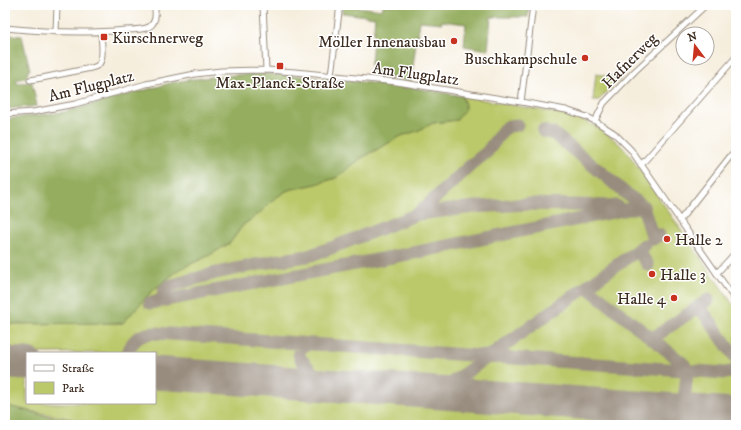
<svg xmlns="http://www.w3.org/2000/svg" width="741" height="430" viewBox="0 0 741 430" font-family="'IM FELL DW Pica',serif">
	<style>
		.green { fill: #bbc96b; stroke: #7b7a44; fill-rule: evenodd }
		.forest { fill: #94ad5f; stroke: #686c3e }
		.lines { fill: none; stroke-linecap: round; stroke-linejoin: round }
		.taxiway { stroke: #988c7e; stroke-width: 13 }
		.runway { stroke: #988c7e; stroke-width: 33 }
		.minor-casing { stroke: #988c7e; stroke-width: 7 }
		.minor { stroke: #fff; stroke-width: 5 }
		.poi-dot { fill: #c8321e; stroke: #fff; stroke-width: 1.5 }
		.labels { text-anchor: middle; stroke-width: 3; stroke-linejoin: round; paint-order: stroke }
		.poi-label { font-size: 16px; fill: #3b2a1e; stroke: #fff; text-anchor: start }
		.street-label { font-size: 16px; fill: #3b2a1e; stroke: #fff }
	</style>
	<rect width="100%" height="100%" fill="#fff"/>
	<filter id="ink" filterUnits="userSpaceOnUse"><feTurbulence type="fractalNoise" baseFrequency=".025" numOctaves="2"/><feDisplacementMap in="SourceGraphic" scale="8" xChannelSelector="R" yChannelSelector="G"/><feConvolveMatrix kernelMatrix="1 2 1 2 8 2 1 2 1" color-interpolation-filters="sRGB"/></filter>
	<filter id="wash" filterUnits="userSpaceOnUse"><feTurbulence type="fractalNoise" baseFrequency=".012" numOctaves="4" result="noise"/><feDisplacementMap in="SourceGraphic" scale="16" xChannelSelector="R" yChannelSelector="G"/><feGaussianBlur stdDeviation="0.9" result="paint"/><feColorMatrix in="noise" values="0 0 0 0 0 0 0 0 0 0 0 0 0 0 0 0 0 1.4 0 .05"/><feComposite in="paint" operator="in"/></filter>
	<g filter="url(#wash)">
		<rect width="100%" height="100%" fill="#f6eedd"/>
		<path class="green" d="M596 74 621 78 599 100H593Z
			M462 96 561 114C588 119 610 133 628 153L736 309V425H99C68 417 36 413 5 406V324L123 323 152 291 180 269 208 256 230 243 243 225 260 213 275 198 288 190 316 184 336 178 360 159 401 136 417 131 433 123 457 120 465 105ZM27 353H155V403H27Z"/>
		<path class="forest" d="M343 5 382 10 383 5H529L528 17H491L488 50 464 46 466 24 442 21V23L419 21 411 81 370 74 375 17 342 13Z
			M5 34 22 36 30 70H28C28 79 23 78 16 80L17 83 32 82 37 106 5 109Z
			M268 74 301 76 409 87 462 96 465 105V109L457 120 433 123 417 131 401 136 360 159 336 178 316 184 288 190 275 198 260 213 243 225 230 243 208 256 180 269 152 291 123 323 5 324V119L23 117 64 112 160 86C169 83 178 81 187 80 214 76 241 74 268 74Z
			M5 405 47 416 74 420 93 425H5Z"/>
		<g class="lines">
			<path class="taxiway" d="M543 131 554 134 602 173 625 193 643 206 653 239 659 235
				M418 214 472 164 487 152 503 130 509 126 517 125
				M644 245 638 250 648 265
				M588 285 592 291 684 364C687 370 687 377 686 383 685 398 683 406 667 409
				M163 300C162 293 164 290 169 286L216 273 274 261 308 256 331 248 418 214 474 207 531 204 617 206
				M150 303 413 253 643 206
				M699 306 736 358
				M649 336 651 337 656 336 708 300
				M309 344 303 346 300 349 299 353 300 358 318 379 325 384 334 386
				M128 353C132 339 142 333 156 333L725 373 731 372 736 369
				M460 377C451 387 459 393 470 395
				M428 392 436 391 444 388 638 250"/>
			<path class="runway" d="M5 363 27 364
				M155 373 736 414"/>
		</g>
	</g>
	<g filter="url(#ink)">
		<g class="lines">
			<defs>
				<path id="minor" d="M263 5 266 70
					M5 28C45 32 85 34 125 30 132 30 142 30 149 27 157 22 156 13 154 5
					M56 32 57 5
					M331 75 340 5
					M30 80 42 78 91 68C94 67 96 67 98 65 105 60 101 40 101 32
					M521 102 533 5
					M5 114 33 112 75 104 146 84 195 74 221 71 266 70 295 72 397 82 521 102 566 110 587 117 595 121 614 133 631 150 736 301
					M595 121 604 103 635 71 706 5
					M641 165 736 57
					M680 220 736 149
					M717 273 736 252"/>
			</defs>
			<use href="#minor" class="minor-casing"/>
			<use href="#minor" class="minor"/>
		</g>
	</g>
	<g class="poi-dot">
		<rect x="100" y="33" width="8" height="8" rx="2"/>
		<circle cx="454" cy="41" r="4"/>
		<circle cx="585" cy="58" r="4"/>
		<rect x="276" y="62" width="8" height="8" rx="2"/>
		<circle cx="667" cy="239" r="4"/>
		<circle cx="652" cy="274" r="4"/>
		<circle cx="674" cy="298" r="4"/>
	</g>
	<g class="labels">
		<g class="poi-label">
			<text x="112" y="43">Kürschnerweg</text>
			<text x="446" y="47" text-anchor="end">Möller Innenausbau</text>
			<text x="577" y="64" text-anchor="end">Buschkampschule</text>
			<text x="280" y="88" text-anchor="middle">Max-Planck-Straße</text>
			<text x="675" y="245">Halle 2</text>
			<text x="660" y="280">Halle 3</text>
			<text x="666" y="304" text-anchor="end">Halle 4</text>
		</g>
		<g class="street-label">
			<text transform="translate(629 60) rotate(-45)" y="6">Hafnerweg</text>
			<text transform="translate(416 73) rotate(8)" y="6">Am Flugplatz</text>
			<text transform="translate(91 85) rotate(-14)" y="6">Am Flugplatz</text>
		</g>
	</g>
	<rect width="741" height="430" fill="none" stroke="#fff" stroke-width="20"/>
	<rect x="26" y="352" width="130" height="52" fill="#ffffff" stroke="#b1aaa5"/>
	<rect x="34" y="365" width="20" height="6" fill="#ffffff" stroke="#b1aaa5"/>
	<text x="62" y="372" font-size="12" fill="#3b2a1e">Straße</text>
	<rect x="34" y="382" width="20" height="12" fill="#bbc96b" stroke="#b1aaa5"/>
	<text x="62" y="392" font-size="12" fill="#3b2a1e">Park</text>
	<g transform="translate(695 46) rotate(344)"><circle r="19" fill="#ffffff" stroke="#b1aaa5"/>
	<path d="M0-3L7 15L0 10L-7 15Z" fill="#c8321e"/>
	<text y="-6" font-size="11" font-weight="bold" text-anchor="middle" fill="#3b2a1e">N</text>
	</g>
</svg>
